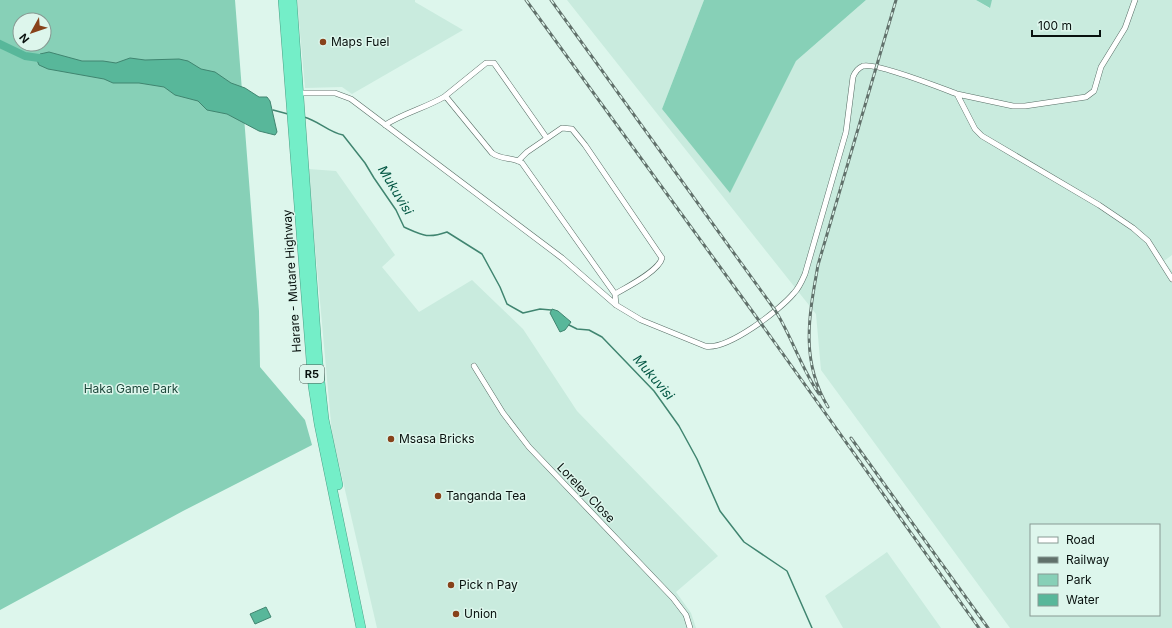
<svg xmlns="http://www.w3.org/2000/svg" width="1172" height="628" viewBox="0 0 1172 628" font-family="Inter,sans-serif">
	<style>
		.built { fill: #c9ebde; fill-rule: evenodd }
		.green { fill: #87d0b7; fill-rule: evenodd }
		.water { fill: #58b79a; stroke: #408570 }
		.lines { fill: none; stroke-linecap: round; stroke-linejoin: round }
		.stream { stroke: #408570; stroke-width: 1.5 }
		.river { stroke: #58b79a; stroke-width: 8 }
		.street-casing { stroke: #576d65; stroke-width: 6 }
		.highway-casing { stroke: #4ea187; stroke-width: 10 }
		.street { stroke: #fff; stroke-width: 5 }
		.highway { stroke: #74eec8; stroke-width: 9 }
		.rail-casing { stroke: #61716b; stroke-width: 3 }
		.rail { stroke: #ddf6ec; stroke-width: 1.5; stroke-dasharray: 4.5; stroke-linecap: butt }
		.poi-dot { fill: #87421a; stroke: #ddf6ec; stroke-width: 1.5 }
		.labels { text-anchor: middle; stroke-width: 3; stroke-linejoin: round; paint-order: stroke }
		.shield { fill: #ddf6ec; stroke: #485651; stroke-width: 1 }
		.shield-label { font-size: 11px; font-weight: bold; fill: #08110e }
		.poi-label { font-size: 12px; fill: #08110e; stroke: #ddf6ec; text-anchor: start }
		.street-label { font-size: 12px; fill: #08110e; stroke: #ddf6ec }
		.park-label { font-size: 12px; fill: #1e483b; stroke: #ddf6ec }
		.water-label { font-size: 13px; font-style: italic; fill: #045744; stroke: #ddf6ec }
	</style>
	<rect width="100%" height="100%" fill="#ddf6ec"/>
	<path class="built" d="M297 0H415V2L463 30 352 94 342 87 305 88Z
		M567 0H704L662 109 730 192 796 61 866 0H976L989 8 992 0H1172V255L1164 261 1172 271V628H1010L821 370 816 314ZM1031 525H1159V615H1031Z
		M308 169 336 171 395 255 382 267 419 312 472 280 523 329 577 411 718 556 676 592 691 613 696 628H377L332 434Z
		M887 552 941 628H843L825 596Z"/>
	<path class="green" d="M0 0H235L259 311 260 367 305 420 312 445 183 511 0 610ZM20 20H44V44H20Z
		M704 0H866L796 61 730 193 662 109Z
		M976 0H992L990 8Z"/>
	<path class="water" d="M49 52 82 61H103L116 63 130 58 145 60 179 59 188 61 201 69 215 72 231 83 245 88 259 97H267L270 101 277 132 275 135 259 131 227 114 207 110 198 101 175 95 164 87 139 83H113L104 79 48 69 39 65 36 58 40 54Z
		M552 309 558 311 571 322 565 330 560 332 550 313Z
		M266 607 271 617 255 624 250 614Z"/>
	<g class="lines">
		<path class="stream" d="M273 110 288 114
			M304 117C319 121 328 132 343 135L365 163 374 178 396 210 404 227C422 235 427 239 447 232L482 254 500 287 507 304 523 313 540 309 551 310
			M569 325 577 329 589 330 602 337 654 391 679 426 697 459 720 511 744 542 787 571 812 628"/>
		<path class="river" d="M0 44 25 56 46 59"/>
		<defs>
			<path id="street" d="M298 93H335L351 99 562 258 616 305 641 320 705 346C727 351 780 310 794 293 799 288 802 281 805 274L846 132 853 77C855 72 858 68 863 66 876 62 941 88 957 94L975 129 982 136 1099 205 1133 228 1148 241 1172 279
				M957 94 1013 106H1025L1086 97 1094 91 1101 67 1125 28 1135 0
				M444 97 486 63H494L546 137
				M385 125C404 113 425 108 444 97L447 98 492 153C501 160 513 157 522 163L615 294 616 305
				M518 161 527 152 562 128 572 129 585 145 662 258C659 271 627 287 615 294
				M474 366 503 413 529 447 673 598 686 615 690 628"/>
			<path id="highway" d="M283 0 313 386 319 424 361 628
				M292 0 318 363 324 419 338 485"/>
		</defs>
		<use href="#street" class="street-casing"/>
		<use href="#highway" class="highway-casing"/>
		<use href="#street" class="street"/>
		<use href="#highway" class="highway"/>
		<defs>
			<path id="rail" d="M526 0 760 322 979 628
				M551 0 775 310C792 337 801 368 819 394
				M828 407C800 360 809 316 818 265L896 0
				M851 438 988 628"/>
		</defs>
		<use href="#rail" class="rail-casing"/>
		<use href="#rail" class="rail"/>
	</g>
	<g class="poi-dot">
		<circle cx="323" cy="42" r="4"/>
		<circle cx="391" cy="439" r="4"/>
		<circle cx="438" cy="496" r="4"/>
		<circle cx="451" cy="585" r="4"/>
		<circle cx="456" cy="614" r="4"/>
	</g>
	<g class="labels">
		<rect class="shield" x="300" y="365" width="24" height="18" rx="3"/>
		<g class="shield-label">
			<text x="312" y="378">R5</text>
		</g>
		<g class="poi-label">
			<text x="331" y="46">Maps Fuel</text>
			<text x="399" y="443">Msasa Bricks</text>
			<text x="446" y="500">Tanganda Tea</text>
			<text x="459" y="589">Pick n Pay</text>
			<text x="464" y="618">Union</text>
		</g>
		<g class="street-label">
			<text transform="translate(292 281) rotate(-94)" y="4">Harare - Mutare Highway</text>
			<text transform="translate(586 493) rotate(46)" y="4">Loreley Close</text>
		</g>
		<g class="park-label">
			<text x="131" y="393">Haka Game Park</text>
		</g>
		<g class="water-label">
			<text transform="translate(396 190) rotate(59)" y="5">Mukuvisi</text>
			<text transform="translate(654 377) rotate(49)" y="5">Mukuvisi</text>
		</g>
	</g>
	<rect x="1030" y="524" width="130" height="92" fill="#ddf6ec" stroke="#889a93"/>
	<rect x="1038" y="537" width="20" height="6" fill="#ffffff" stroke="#889a93"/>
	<text x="1066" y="544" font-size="12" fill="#08110e">Road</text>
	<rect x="1038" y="557" width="20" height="6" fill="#61716b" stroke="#889a93"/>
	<text x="1066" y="564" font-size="12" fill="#08110e">Railway</text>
	<rect x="1038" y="574" width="20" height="12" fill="#87d0b7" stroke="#889a93"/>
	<text x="1066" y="584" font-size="12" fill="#08110e">Park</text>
	<rect x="1038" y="594" width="20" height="12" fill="#58b79a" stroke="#889a93"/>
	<text x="1066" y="604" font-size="12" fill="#08110e">Water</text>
	<g transform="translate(32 32) rotate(230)"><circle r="19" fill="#ddf6ec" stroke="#889a93"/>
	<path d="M0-3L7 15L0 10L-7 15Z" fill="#87421a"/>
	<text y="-6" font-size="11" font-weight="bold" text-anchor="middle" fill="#08110e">N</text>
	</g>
	<path d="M1032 30v6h68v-6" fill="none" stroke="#08110e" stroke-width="2"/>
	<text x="1038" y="30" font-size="12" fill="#08110e" stroke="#ddf6ec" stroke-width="3" paint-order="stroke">100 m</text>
</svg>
